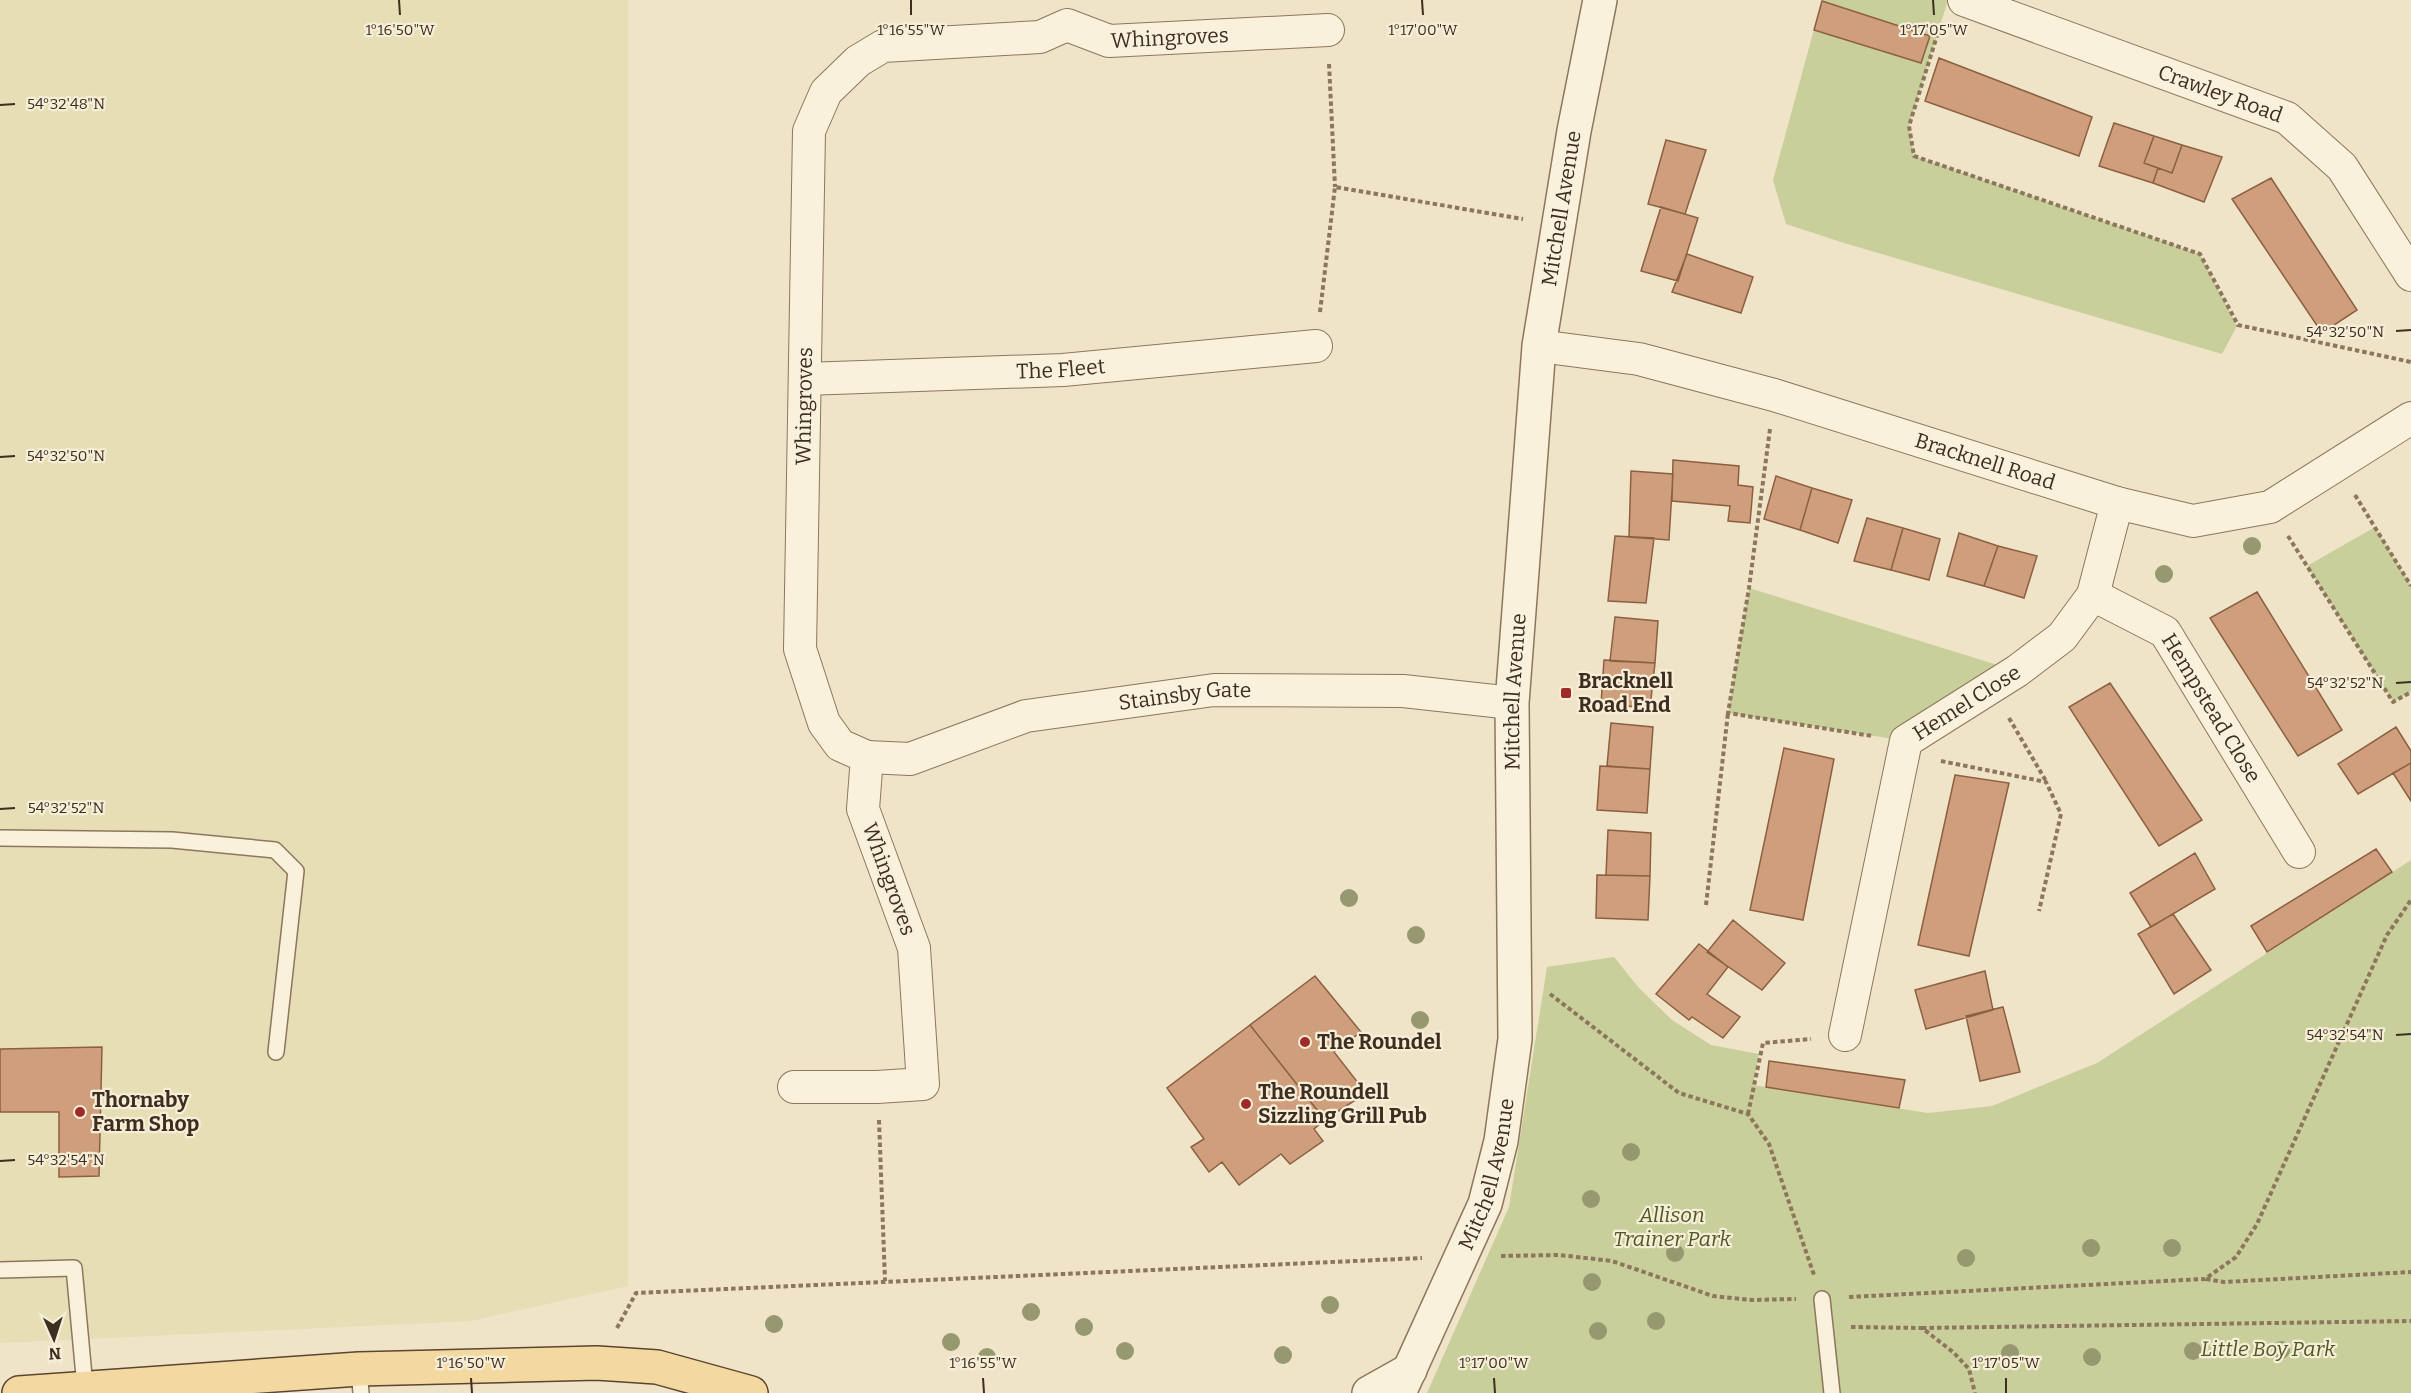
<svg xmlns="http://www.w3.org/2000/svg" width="2411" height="1393" font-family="Bitter,serif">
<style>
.farmland{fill:#e6deb5}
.green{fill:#c9cf9b}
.building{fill:#cf9f7d;stroke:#8d5f41;stroke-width:1.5}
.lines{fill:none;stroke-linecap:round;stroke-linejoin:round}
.service-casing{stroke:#8d765c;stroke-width:18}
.minor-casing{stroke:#8d765c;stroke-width:34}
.tertiary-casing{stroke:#8d765c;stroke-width:36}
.primary-casing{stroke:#5b4430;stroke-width:36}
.path{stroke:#8d765c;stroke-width:4;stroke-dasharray:4.5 3;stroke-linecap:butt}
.service{stroke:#faf1dc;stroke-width:15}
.minor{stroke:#faf1dc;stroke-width:32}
.tertiary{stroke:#faf1dc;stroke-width:33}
.primary{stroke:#f3d9a0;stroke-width:33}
.tree{fill:#96986f}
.ticks{fill:none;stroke:#3d2e20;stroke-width:2}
.poi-dot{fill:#9e2a2b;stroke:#f7eed8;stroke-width:2}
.labels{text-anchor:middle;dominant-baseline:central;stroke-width:4.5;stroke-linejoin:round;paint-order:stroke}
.street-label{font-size:21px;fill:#3d2e20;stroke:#f7eed8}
.poi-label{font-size:21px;font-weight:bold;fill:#3d2e20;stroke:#f7eed8;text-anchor:start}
.park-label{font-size:21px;font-style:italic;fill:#4d5a26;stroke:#f7eed8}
.ticks-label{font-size:15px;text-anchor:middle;fill:#3d2e20;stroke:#f7eed8;stroke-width:4.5;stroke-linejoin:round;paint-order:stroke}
</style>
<rect width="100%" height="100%" fill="#f0e4c8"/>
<!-- farmland -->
<path class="farmland" d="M 0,0 L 628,0 L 628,1286 L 471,1321 L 0,1343 Z"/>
<!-- green -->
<path class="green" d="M 1822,0 L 1948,0 L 1909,126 L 1914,156 L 2200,254 L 2237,326 L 2222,354 L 1844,243 L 1786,224 L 1773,180 Z
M 2375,527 L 2411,586 L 2411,692 L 2393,702 L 2307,566 Z
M 1749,588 L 2017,671 L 1906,741 L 1728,713 Z
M 2411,860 L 2411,1393 L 1427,1393 L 1509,1207 L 1547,967 L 1614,957 L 1639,988 L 1672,1020 L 1711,1045 L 1759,1054 L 1753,1085 L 1928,1113 L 1992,1106 L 2097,1063 Z"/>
<!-- building -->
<path class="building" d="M 1822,1 L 1930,36 L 1921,63 L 1814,30 Z
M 1939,58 L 2092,117 L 2079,156 L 1925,101 Z
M 2114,123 L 2154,136 L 2144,163 L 2158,168 L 2153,183 L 2099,166 Z
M 2154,136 L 2182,145 L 2172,173 L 2144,163 Z
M 1666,140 L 1706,150 L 1685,214 L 1648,204 Z
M 2182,145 L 2222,157 L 2204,202 L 2153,183 L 2158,168 L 2172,173 Z
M 2271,178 L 2357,310 L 2322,333 L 2232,199 Z
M 1661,207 L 1698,218 L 1678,281 L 1641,271 Z
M 1687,254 L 1753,277 L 1741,313 L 1672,292 Z
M 1673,460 L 1739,466 L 1738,485 L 1753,487 L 1750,523 L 1728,521 L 1730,506 L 1672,501 Z
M 1631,471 L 1673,474 L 1669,540 L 1629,537 Z
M 1776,476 L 1812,488 L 1800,530 L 1764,519 Z
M 1812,488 L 1852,500 L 1838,543 L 1800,530 Z
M 1867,518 L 1903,528 L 1891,570 L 1854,561 Z
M 1903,528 L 1940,539 L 1929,580 L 1891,570 Z
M 1959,533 L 1998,546 L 1984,586 L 1947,576 Z
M 1615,536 L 1654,538 L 1646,603 L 1608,601 Z
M 1998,546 L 2037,556 L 2024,598 L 1984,586 Z
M 2257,592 L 2342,730 L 2298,756 L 2210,618 Z
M 1615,617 L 1658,621 L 1655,663 L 1610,661 Z
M 1604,660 L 1655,663 L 1650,708 L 1601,704 Z
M 2110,683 L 2202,820 L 2159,846 L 2069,707 Z
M 1611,723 L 1653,727 L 1650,769 L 1607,766 Z
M 2396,727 L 2411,751 L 2411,763 L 2358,794 L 2338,764 Z
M 1784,748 L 1834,759 L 1803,920 L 1750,910 Z
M 2411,763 L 2411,801 L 2393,773 Z
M 1600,766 L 1650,769 L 1647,813 L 1597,810 Z
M 1955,775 L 2009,783 L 1969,956 L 1918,945 Z
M 1608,830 L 1651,833 L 1650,876 L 1606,875 Z
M 2376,849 L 2392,872 L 2267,952 L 2251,926 Z
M 2195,853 L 2215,889 L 2151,927 L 2130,893 Z
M 1597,875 L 1650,876 L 1648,920 L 1596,918 Z
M 2173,914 L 2211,970 L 2174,994 L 2138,934 Z
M 1733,920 L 1785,963 L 1762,990 L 1707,952 Z
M 1699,944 L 1728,967 L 1707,994 L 1740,1017 L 1723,1038 L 1692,1017 L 1689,1020 L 1656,994 Z
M 1985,971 L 1993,1010 L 1926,1029 L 1915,990 Z
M 1315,976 L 1361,1032 L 1334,1052 L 1366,1093 L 1325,1120 L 1250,1025 Z
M 2003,1007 L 2020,1072 L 1980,1081 L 1966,1016 Z
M 1250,1025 L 1325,1120 L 1314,1129 L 1323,1141 L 1290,1164 L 1281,1154 L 1239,1185 L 1222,1162 L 1209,1172 L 1191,1147 L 1204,1139 L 1167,1088 Z
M 102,1047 L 99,1176 L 59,1177 L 59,1112 L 0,1112 L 0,1049 Z
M 1769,1061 L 1905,1080 L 1899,1108 L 1766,1087 Z"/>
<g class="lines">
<!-- service casing -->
<g class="service-casing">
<path id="service" d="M 0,838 L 172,840 L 275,850 L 296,871 L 276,1052
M 0,1270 L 74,1268 L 85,1387
M 1822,1299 L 1832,1393
M 359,1369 L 361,1393"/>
</g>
<!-- minor casing -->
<g class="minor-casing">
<g id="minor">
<path id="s1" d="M 1964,0 L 2287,118 L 2342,167 L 2411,275"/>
<path id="s2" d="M 1539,346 L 1639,359 L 1774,395 L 2117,503 L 2193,521 L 2270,507 L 2411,418"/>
<path id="s3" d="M 805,379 L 1063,370 L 1316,346"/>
<path id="s4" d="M 2093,595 L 2165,632 L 2299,852"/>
<path id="s5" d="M 867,757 L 910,759 L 1026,716 L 1214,690 L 1403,691 L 1512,703"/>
<path id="s6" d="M 1845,1035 L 1906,741 L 2017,671 L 2062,637 L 2093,595 L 2117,503"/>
<path id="s7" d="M 794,1087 L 877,1087 L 923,1084 L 914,948 L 863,809 L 867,757 L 840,745 L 824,723 L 800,649 L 809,131 L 826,92 L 858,61 L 883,46 L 1040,37 L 1067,25 L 1109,41 L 1328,30"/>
</g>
</g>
<!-- tertiary casing -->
<g class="tertiary-casing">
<g id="tertiary">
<path d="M 1369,1393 L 1410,1370"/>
<path id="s8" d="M 1399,1393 L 1485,1204 L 1501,1141 L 1515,1039 L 1512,703 L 1539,346 L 1574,131 L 1600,0"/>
</g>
</g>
<!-- primary casing -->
<g class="primary-casing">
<path id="primary" d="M 19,1393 L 359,1369 L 597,1363 L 657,1367 L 751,1393"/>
</g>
<!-- path -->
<path class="path" d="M 1940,26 L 1909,126 L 1914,156 L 2200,254 L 2238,325 L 2411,362
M 1329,64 L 1335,187
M 1320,312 L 1335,187 L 1523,219
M 1770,429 L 1749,588 L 1728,713 L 1872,736
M 2355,495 L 2411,586
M 2288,536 L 2393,702 L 2411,692
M 2009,718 L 2046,781
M 1941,761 L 2046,782 L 2061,814 L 2039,911
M 1706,905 L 1728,713
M 1550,994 L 1679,1093 L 1748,1114 L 1769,1144 L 1814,1275
M 1748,1114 L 1763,1043 L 1811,1039
M 879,1120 L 885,1281
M 1501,1256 L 1559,1255 L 1612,1261 L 1713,1296 L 1752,1300 L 1796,1299
M 2206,1279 L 2224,1282 L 2411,1272
M 1849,1297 L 2205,1279 L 2236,1257 L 2257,1224 L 2387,935 L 2411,900
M 1851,1327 L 1922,1328 L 1953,1352 L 1969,1369 L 1975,1393
M 617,1328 L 636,1293 L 1422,1258
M 1922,1328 L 2411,1321"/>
<!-- service -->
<use href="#service" class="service"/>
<!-- minor -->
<use href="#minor" class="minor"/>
<!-- tertiary -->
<use href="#tertiary" class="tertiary"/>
<!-- primary -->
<use href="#primary" class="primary"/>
</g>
<!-- trees -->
<g class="tree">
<circle cx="2252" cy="546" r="9"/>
<circle cx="2164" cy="574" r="9"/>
<circle cx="1349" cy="898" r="9"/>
<circle cx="1416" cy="935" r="9"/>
<circle cx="1420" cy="1020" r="9"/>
<circle cx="1631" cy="1152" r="9"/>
<circle cx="1591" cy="1199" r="9"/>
<circle cx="2091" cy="1248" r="9"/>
<circle cx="2172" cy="1248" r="9"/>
<circle cx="1675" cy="1253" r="9"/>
<circle cx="1966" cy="1258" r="9"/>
<circle cx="1592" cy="1282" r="9"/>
<circle cx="1330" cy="1305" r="9"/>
<circle cx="1031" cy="1312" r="9"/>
<circle cx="1656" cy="1321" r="9"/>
<circle cx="774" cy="1324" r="9"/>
<circle cx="1084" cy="1327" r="9"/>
<circle cx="1598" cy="1331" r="9"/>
<circle cx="951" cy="1342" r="9"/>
<circle cx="2281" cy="1350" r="9"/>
<circle cx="1125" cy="1351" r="9"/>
<circle cx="2193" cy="1351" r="9"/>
<circle cx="2010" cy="1353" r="9"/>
<circle cx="1283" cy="1355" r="9"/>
<circle cx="987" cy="1357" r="9"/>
<circle cx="2092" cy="1357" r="9"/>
</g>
<!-- ticks -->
<path class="ticks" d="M 399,0 L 400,15M 911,0 L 911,15M 1422,0 L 1423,15M 1933,0 L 1934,15M 0,105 L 15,104M 2396,331 L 2411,330M 0,457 L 15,456M 2396,683 L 2411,682M 0,809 L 15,808M 2396,1035 L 2411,1034M 0,1161 L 15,1160M 471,1378 L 472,1393M 983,1378 L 984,1393M 1494,1378 L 1495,1393M 2006,1378 L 2006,1393"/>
<!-- markers -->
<g class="poi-dot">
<rect x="1560" y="687" width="12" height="12" rx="3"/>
<circle cx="1305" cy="1042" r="6"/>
<circle cx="1246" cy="1104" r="6"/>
<circle cx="80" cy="1112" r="6"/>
</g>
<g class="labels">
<!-- street labels -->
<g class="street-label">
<text stroke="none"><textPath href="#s7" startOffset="1527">Whingroves</textPath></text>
<text stroke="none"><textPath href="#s1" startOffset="273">Crawley Road</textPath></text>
<text stroke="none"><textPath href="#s8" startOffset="1209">Mitchell Avenue</textPath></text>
<text stroke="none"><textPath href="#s3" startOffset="256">The Fleet</textPath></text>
<text stroke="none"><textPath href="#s7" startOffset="843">Whingroves</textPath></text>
<text stroke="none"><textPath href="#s2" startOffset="462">Bracknell Road</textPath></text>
<text stroke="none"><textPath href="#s8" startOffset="723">Mitchell Avenue</textPath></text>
<text stroke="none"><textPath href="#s5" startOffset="327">Stainsby Gate</textPath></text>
<text stroke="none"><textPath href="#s6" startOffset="372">Hemel Close</textPath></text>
<text stroke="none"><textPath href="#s4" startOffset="170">Hempstead Close</textPath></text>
<text transform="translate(889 879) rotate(70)">Whingroves</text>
<text stroke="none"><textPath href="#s8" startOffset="237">Mitchell Avenue</textPath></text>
</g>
<!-- poi labels -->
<g class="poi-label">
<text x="1578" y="681">Bracknell<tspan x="1578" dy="24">Road End</tspan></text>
<text x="1317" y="1042">The Roundel</text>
<text x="1258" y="1092">The Roundell<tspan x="1258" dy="24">Sizzling Grill Pub</tspan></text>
<text x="92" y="1100">Thornaby<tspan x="92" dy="24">Farm Shop</tspan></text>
</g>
<!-- park labels -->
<g class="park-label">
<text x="1672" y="1215">Allison<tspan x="1672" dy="24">Trainer Park</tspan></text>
<text x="2268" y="1349">Little Boy Park</text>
</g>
</g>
<g class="ticks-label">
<text x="400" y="35">1°16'50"W</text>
<text x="911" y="35">1°16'55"W</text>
<text x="1423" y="35">1°17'00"W</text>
<text x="1934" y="35">1°17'05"W</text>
<text x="66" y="109">54°32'48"N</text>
<text x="2345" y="337">54°32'50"N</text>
<text x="66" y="461">54°32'50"N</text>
<text x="2345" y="688">54°32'52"N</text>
<text x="66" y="813">54°32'52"N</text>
<text x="2345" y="1040">54°32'54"N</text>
<text x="66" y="1165">54°32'54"N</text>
<text x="471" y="1368">1°16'50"W</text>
<text x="983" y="1368">1°16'55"W</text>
<text x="1494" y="1368">1°17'00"W</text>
<text x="2006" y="1368">1°17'05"W</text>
</g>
<!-- north arrow -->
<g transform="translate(54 1339) rotate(177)" stroke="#f7eed8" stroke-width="4.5" paint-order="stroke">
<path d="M0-4.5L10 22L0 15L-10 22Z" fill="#3d2e20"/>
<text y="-9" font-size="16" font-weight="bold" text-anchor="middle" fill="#3d2e20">N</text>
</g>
</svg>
